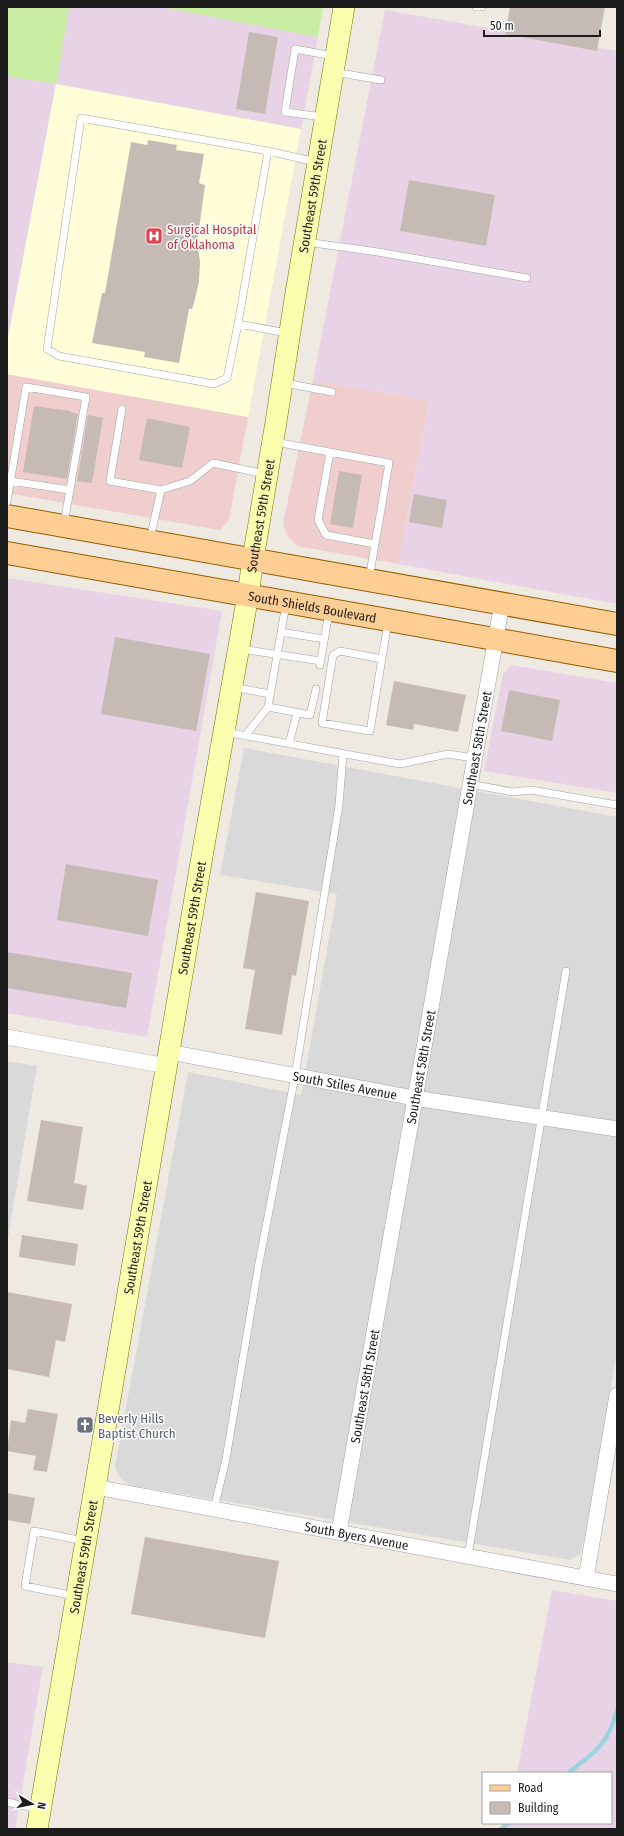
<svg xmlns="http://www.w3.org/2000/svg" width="624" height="1836" font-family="'Fira Sans Condensed',sans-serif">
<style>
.residential{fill:#dad9d9}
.commercial{fill:#f1cece}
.industrial{fill:#e8d2e5}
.education{fill:#fffed9}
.grass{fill:#c9eda2}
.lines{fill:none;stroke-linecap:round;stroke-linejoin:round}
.stream{stroke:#9dd3e0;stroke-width:4.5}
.building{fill:#c6bbb4}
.service-casing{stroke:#a3a3a3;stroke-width:8}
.minor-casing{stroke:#a3a3a3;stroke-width:16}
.secondary-casing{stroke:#6d7600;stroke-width:22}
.primary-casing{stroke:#945e00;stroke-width:24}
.service{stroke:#fff;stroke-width:7}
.minor{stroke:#fff;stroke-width:15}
.secondary{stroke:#fcfeaf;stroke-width:21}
.primary{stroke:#ffce95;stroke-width:22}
.labels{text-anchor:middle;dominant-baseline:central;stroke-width:3;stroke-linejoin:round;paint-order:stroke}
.street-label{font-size:13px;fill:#1c1c1c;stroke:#fff}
.health-label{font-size:13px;fill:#be3a42;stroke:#fff;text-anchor:start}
.worship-label{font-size:13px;fill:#5b616d;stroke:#fff;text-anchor:start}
</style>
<rect width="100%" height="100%" fill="#eee9e1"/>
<!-- residential -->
<path class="residential" d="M 244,748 L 617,817 L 617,1350 L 586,1531 L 580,1554 L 570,1560 L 129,1485 L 119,1477 L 115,1467 L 188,1072 L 301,1095 L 337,894 L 220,875 Z
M 7,1061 L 37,1066 L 7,1244 Z"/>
<!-- commercial -->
<path class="commercial" d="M 7,374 L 248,417 L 229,520 L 220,530 L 7,493 Z
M 313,380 L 429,401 L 398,564 L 297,546 L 288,536 L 283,524 Z"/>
<!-- industrial -->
<path class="industrial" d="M 69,7 L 161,7 L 318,37 L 301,129 L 56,84 L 7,343 L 7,76 L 56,84 Z
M 385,10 L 617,51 L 617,604 L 398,564 L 429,401 L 313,380 Z
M 7,578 L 222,611 L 147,1037 L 7,1013 Z
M 511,665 L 617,683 L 617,793 L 484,771 L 503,674 Z
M 552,1590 L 617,1601 L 617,1829 L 506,1829 L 507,1823 L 611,1823 L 611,1773 L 517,1773 Z
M 7,1662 L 43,1667 L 15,1829 L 7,1829 Z"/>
<!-- education -->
<path class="education" d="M 56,84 L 301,129 L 248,417 L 7,374 L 7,343 Z"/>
<!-- grass -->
<path class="grass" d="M 7,7 L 69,7 L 56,84 L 7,76 Z
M 161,7 L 323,7 L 318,37 Z"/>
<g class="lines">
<!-- stream -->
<path class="stream" d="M 568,1773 C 595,1752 608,1745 617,1710
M 501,1829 L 509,1823"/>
</g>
<!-- building -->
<path class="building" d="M 510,7 L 605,7 L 597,51 L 505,34 Z
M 249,32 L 278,37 L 265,114 L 236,109 Z
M 148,140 L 177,145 L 176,150 L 204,154 L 199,183 L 205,185 L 197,244 L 200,261 L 199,282 L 194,303 L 192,309 L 189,309 L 179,363 L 144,357 L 145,352 L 92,343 L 102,293 L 105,293 L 131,142 L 147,145 Z
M 409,180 L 495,195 L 486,246 L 400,231 Z
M 34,406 L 70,411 L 70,412 L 78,414 L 67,479 L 23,472 Z
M 88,415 L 103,418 L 92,483 L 77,481 Z
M 147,418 L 190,427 L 182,468 L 139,460 Z
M 339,471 L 362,475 L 353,528 L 330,524 Z
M 414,494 L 447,500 L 442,528 L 409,522 Z
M 115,637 L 210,654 L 196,731 L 101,714 Z
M 394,681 L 466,695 L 458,732 L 414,724 L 413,730 L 386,725 Z
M 509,690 L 560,700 L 552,741 L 501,731 Z
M 66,864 L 158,880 L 148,936 L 57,920 Z
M 256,892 L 309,901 L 296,976 L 292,975 L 282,1035 L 245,1029 L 255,970 L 243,968 Z
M 7,952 L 132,973 L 126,1008 L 7,988 Z
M 41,1120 L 83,1127 L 74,1183 L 87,1186 L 83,1210 L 27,1201 Z
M 22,1235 L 78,1244 L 75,1266 L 19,1257 Z
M 7,1292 L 72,1304 L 65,1342 L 56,1340 L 49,1377 L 7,1369 Z
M 28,1409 L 58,1414 L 47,1472 L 33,1470 L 36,1456 L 7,1451 L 11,1420 L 25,1423 Z
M 7,1493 L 35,1498 L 30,1524 L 7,1520 Z
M 145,1537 L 279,1561 L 265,1638 L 131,1614 Z"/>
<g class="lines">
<!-- service casing -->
<g class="service-casing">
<path id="service" d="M 476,7 L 482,7
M 334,72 L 381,80
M 323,117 L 285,112 L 295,49 L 333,56
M 268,151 L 238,324 L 227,378 L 214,384 L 59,356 L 47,349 L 81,118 L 268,151 L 316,162
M 306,242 L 378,252 L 527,278
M 238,324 L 287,333
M 285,383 L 332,392
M 122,409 L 110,481 L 161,490
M 275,442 L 389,463 L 369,579
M 330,452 L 318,520 L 326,535 L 375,544
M 10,481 L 70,490
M 7,502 L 26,387 L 86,397 L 64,524
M 150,539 L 161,490 L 190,481 L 213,463 L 265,474
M 281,632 L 324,639
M 241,649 L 321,661
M 382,659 L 340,651 L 333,655 L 322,723 L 370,731 L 388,622
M 320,665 L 329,612
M 233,687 L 270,694
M 268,707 L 310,715 L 316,689
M 225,732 L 400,764 L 448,754 L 474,758
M 245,736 L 268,707 L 286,604
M 289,744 L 297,713
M 470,784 L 513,792 L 531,790 L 617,805
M 214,1509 L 226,1459 L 259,1263 L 295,1076 L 339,805 L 343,754
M 468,1556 L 566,971
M 75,1596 L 25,1586 L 34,1531 L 84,1541
M 7,1802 L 38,1809"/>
</g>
<!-- minor casing -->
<g class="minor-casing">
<g id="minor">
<path d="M 7,1037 L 167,1066"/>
<path id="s1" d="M 169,1052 L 414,1098 L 617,1129"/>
<path id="s2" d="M 95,1487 L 617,1584"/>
<path id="s3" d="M 339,1532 L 502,603"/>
<path d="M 586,1578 L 617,1395"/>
</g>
</g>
<!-- secondary casing -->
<g class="secondary-casing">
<g id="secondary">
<path id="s4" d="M 37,1829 L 204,845 L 248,595 L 253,559 L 276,422 L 295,299 L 344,7"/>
</g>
</g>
<!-- primary casing -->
<g class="primary-casing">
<g id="primary">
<path d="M 7,516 L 617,624"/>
<path id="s5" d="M 7,553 L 388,620 L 617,661"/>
</g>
</g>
<!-- service -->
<use href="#service" class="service"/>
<!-- minor -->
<use href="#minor" class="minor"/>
<!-- secondary -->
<use href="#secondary" class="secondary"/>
<!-- primary -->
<use href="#primary" class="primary"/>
</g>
<!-- icons -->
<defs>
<g id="hospital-square" transform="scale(0.9)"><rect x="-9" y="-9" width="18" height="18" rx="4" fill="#e0444e" stroke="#fff"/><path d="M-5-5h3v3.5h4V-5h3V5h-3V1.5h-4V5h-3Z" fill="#fff"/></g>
<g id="church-square" transform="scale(0.9)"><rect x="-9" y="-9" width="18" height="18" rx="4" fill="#6b7280" stroke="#fff"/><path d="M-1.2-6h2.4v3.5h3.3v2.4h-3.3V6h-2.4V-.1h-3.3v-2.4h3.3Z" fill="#fff"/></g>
</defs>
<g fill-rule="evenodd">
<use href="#hospital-square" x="154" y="236"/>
<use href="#church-square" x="85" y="1425"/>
</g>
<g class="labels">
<!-- street labels -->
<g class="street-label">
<text stroke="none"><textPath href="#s4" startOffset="1656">Southeast 59th Street</textPath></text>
<text stroke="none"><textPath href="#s4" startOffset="1332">Southeast 59th Street</textPath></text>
<text stroke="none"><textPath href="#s5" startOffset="310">South Shields Boulevard</textPath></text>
<text stroke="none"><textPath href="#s3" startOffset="796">Southeast 58th Street</textPath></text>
<text stroke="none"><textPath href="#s4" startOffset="924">Southeast 59th Street</textPath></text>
<text stroke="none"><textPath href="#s3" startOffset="472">Southeast 58th Street</textPath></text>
<text stroke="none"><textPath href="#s1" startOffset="179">South Stiles Avenue</textPath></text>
<text stroke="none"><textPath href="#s4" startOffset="600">Southeast 59th Street</textPath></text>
<text stroke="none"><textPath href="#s3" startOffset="148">Southeast 58th Street</textPath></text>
<text stroke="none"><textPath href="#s2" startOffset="266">South Byers Avenue</textPath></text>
<text stroke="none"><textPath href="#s4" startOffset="276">Southeast 59th Street</textPath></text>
</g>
<!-- health labels -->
<g class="health-label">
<text x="167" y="229">Surgical Hospital<tspan x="167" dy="15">of Oklahoma</tspan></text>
</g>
<!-- worship labels -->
<g class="worship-label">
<text x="98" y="1418">Beverly Hills<tspan x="98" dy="15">Baptist Church</tspan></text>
</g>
</g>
<!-- border -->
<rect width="624" height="1836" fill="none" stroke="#1c1c1c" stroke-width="16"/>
<!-- legend -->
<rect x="482" y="1772" width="130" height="52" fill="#ffffff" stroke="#a4a4a4"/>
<rect x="490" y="1785" width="20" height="6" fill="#ffce95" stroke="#a4a4a4"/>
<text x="518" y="1792" font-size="12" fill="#1c1c1c">Road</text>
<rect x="490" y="1802" width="20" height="12" fill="#c6bbb4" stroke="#a4a4a4"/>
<text x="518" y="1812" font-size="12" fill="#1c1c1c">Building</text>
<!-- north arrow -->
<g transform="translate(32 1804) rotate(100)" stroke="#ffffff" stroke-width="3" paint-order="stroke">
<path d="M0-3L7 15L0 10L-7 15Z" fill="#1c1c1c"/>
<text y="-6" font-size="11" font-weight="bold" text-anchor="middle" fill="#1c1c1c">N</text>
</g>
<!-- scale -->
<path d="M484 30v6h116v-6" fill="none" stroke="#1c1c1c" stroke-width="2"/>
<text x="490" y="30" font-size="12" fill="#1c1c1c" stroke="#ffffff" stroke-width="3" paint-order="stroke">50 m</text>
</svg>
